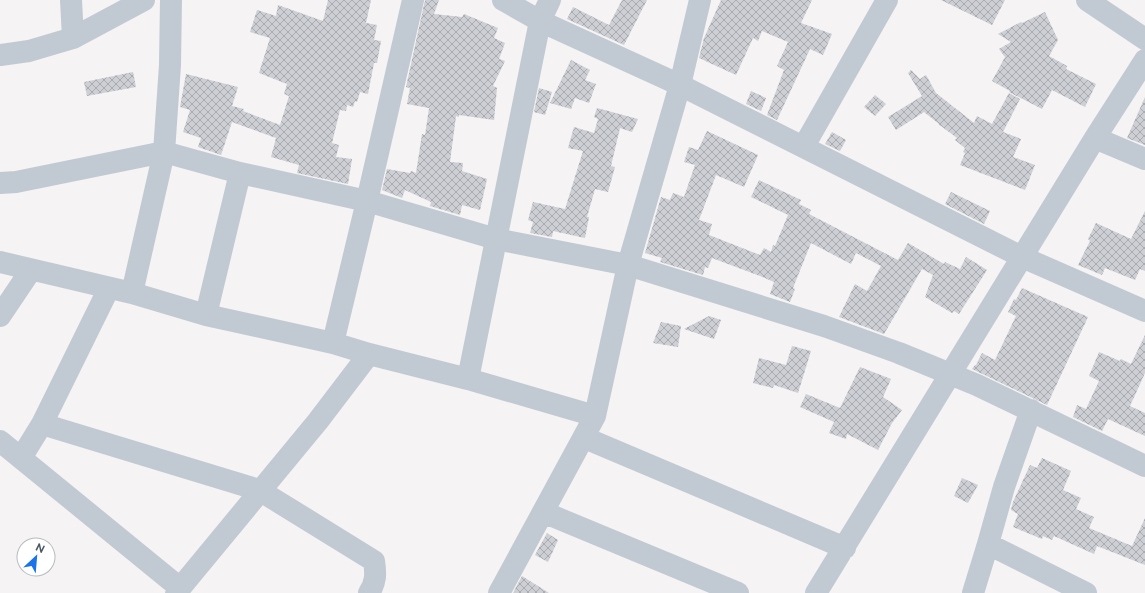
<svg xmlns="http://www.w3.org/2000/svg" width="1145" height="593" font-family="Raleway,sans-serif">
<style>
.building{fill:url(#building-cross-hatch)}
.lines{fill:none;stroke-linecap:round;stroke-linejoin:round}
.minor{stroke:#c1cad2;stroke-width:22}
</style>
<defs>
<pattern id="building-cross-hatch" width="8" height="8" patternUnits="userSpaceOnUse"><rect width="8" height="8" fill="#cdcfd5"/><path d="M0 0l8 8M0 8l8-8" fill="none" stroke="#a8abb0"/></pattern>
</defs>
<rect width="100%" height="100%" fill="#f5f3f3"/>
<!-- building -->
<path class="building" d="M 328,0 L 371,0 L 366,23 L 377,25 L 374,40 L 381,41 L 377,63 L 374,63 L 368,94 L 360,92 L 357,102 L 355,101 L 353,107 L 347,105 L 346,111 L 340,110 L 332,143 L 339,145 L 336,157 L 352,159 L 348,184 L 297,173 L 299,165 L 271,157 L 276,138 L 232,122 L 221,155 L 198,147 L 201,138 L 183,132 L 190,110 L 180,107 L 186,74 L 238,87 L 232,106 L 244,109 L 243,111 L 280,125 L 289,96 L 284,94 L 287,84 L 259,73 L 270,38 L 250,32 L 257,10 L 276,16 L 278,5 L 323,21 Z
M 425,0 L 439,0 L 434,14 L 462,17 L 464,14 L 498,28 L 494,38 L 505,43 L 499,59 L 505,61 L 493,86 L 497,88 L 494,120 L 459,115 L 459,117 L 456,116 L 450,162 L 463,163 L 462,171 L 487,179 L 480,210 L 462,205 L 460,215 L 430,206 L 431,202 L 405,190 L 402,198 L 382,190 L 387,169 L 410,173 L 411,171 L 416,173 L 422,134 L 425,135 L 429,108 L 407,104 L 410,88 L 406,87 Z
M 622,0 L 647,0 L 624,45 L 567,19 L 573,7 L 609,25 Z
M 721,0 L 812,0 L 801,23 L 832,34 L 823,55 L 810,49 L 777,120 L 767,115 L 784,70 L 777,66 L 788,42 L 762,31 L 758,41 L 753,38 L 736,75 L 699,58 L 704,38 Z
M 941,0 L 1005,0 L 992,25 Z
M 1045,12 L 1058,40 L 1049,56 L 1067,66 L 1066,69 L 1096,84 L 1085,107 L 1052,90 L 1042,109 L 1009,92 L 1010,91 L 992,81 L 1005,57 L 999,49 L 1011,42 L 998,34 L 1021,22 L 1022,23 Z
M 571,60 L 590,70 L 585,80 L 596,84 L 589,103 L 575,98 L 571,109 L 550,103 Z
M 911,70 L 920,79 L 926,75 L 936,93 L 974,123 L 977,116 L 992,124 L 1009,93 L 1020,99 L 1003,132 L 1021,139 L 1013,157 L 1035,165 L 1025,190 L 960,165 L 965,153 L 963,152 L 965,148 L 955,140 L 957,138 L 941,126 L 940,126 L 939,124 L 924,112 L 896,130 L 888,117 L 922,96 L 908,73 Z
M 133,72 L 136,87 L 87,96 L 84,82 Z
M 539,88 L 552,92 L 545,115 L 534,112 Z
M 751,91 L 766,98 L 761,111 L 746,104 Z
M 875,95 L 886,104 L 875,116 L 864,107 Z
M 1145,97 L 1145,145 L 1127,138 Z
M 597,108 L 638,119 L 632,132 L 620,128 L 611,166 L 615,167 L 608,192 L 595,189 L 587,217 L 589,217 L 585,238 L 553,231 L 552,237 L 530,233 L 533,222 L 528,220 L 533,202 L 565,209 L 583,151 L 568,148 L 574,127 L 594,133 L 598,119 L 594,117 Z
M 707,131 L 758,155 L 744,187 L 716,175 L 699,220 L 712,224 L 709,235 L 760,255 L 764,248 L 771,252 L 773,245 L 775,246 L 788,215 L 751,197 L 759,180 L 801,200 L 799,204 L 811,210 L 809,214 L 898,260 L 908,243 L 944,264 L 945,262 L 960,269 L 966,257 L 987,270 L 959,314 L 954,311 L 952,313 L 925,297 L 933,275 L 922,269 L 884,334 L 839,317 L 855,284 L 867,291 L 881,266 L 856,253 L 851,264 L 811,243 L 793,288 L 795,289 L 790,302 L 770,294 L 774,282 L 760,276 L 712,258 L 708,268 L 705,267 L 703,275 L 660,262 L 662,258 L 645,253 L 661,197 L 670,200 L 673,193 L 684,197 L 695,165 L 684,162 L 689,147 L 698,150 Z
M 832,132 L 846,140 L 840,151 L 825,144 Z
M 951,192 L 990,211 L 984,224 L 945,204 Z
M 1145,211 L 1145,271 L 1140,269 L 1135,280 L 1105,268 L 1102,275 L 1078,265 L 1090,241 L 1088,239 L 1096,223 L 1131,239 Z
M 1022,288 L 1088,317 L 1047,405 L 972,369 L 975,365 L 976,365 L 982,353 L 995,360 L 1016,316 L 1008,312 L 1014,299 L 1016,300 Z
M 709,316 L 721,320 L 714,339 L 684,329 Z
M 661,322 L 681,326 L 678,347 L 653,343 Z
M 1145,335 L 1145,373 L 1130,406 L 1145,413 L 1145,436 L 1108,419 L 1102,431 L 1073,417 L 1077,405 L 1086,409 L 1099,381 L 1089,376 L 1099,352 L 1120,361 L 1121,359 L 1131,364 Z
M 792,346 L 811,351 L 798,393 L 774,385 L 773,388 L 753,383 L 759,358 L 786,365 Z
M 860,367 L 891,379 L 883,397 L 902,410 L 892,423 L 878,450 L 847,434 L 846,439 L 829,433 L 834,422 L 800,407 L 806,394 L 840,408 Z
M 1042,458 L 1071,471 L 1063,490 L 1081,498 L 1076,509 L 1094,517 L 1089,528 L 1132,546 L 1145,518 L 1145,565 L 1097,546 L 1094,554 L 1054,536 L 1052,540 L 1043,536 L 1042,539 L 1013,527 L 1018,514 L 1011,510 L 1013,502 L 1030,465 L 1037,468 Z
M 962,478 L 978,485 L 968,503 L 954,496 Z
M 547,533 L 558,540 L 548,562 L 535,555 Z
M 522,576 L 549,593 L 513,593 Z"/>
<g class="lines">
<!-- minor -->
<path class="minor" d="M 71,0 L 73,38
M 503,0 L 540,21 L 680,85 L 1022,257 L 1145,311
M 1087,0 L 1145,39
M 0,55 L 29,51 L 73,38 L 144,0
M 1095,138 L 1145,159
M 804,146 L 887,0
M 0,183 L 16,182 L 164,152 L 240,173 L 367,201 L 496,239 L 628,265 L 824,326 L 899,353 L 977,385 L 1145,466
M 0,262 L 132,293 L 206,315 L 333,343 L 369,354 L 468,379 L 595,416
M 132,293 L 164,152 L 170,65 L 171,0
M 206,315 L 240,173
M 0,316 L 31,270
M 333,343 L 367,201 L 413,0
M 468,379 L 540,21 L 550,0
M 42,424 L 259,490 L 374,561 C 376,574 376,582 369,593
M 585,438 L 845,548
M 0,441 L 180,588
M 21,458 L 42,424 L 109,288
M 543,512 L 738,593
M 988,544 L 1086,593
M 176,593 L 318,421 L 369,354
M 499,593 L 595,416 L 628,265 L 680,85 L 700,0
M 816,593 L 1095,138 L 1145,60
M 973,593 L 988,544 L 1004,487 L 1031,410"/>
</g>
<!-- north arrow -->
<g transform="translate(36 557) rotate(26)"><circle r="19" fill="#ffffff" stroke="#b7bbc0"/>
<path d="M0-3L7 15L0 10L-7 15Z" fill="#1a73e8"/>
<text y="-6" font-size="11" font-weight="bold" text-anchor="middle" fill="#4a5661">N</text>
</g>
</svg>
